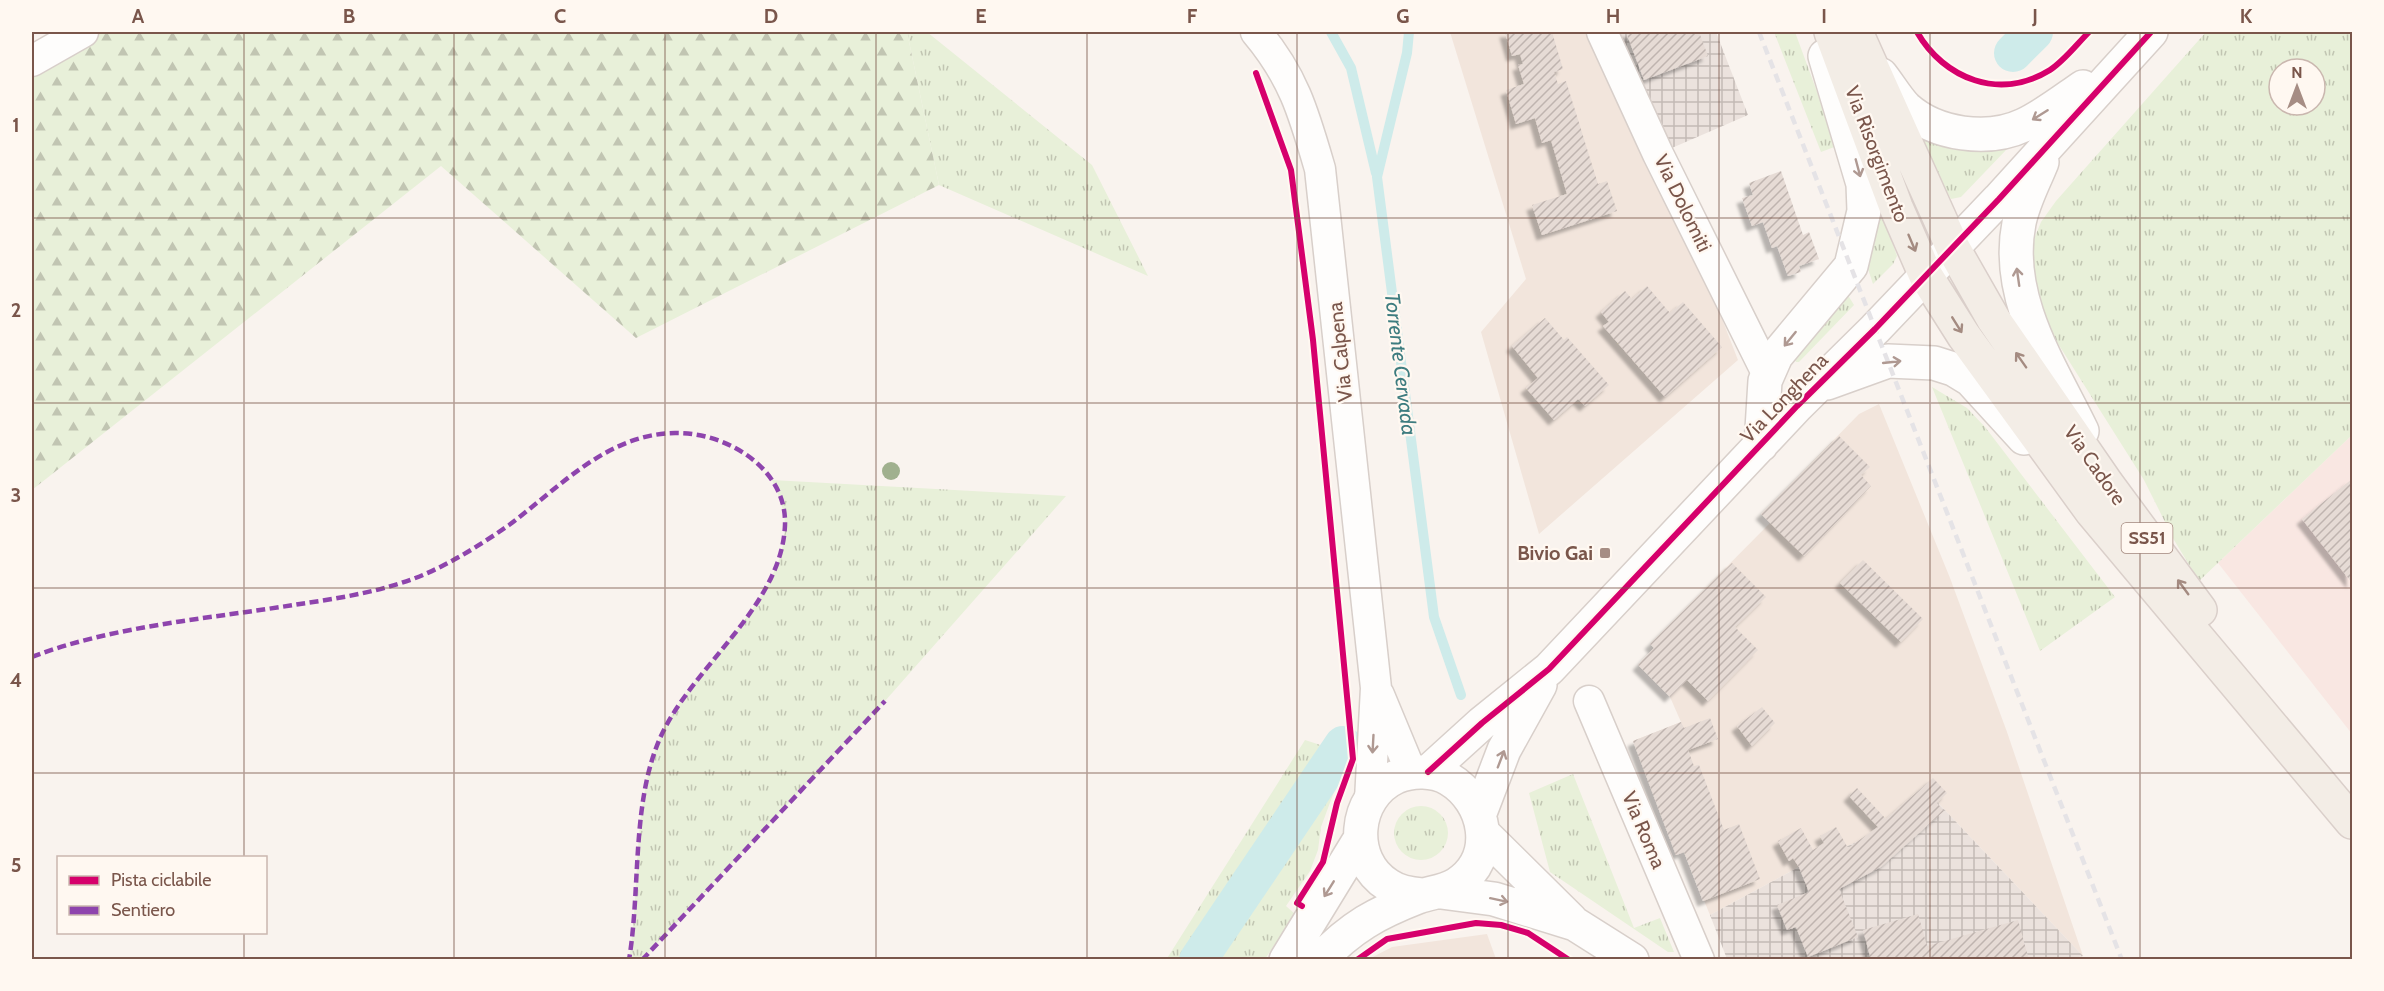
<svg xmlns="http://www.w3.org/2000/svg" width="2384" height="991" font-family="Cabin,sans-serif">
<style>
.residential{fill:#f2e5dc}
.commercial{fill:#f9e7e2}
.industrial{fill:url(#industrial-grid)}
.grass{fill:url(#grass-tufts);fill-rule:evenodd}
.forest{fill:url(#forest-firs)}
.lines{fill:none;stroke-linecap:round;stroke-linejoin:round}
.stream{stroke:#ceebea;stroke-width:10}
.canal{stroke:#ceebea;stroke-width:38}
.building{fill:url(#building-hatch);filter:url(#shadow)}
.minor-casing{stroke:#d8cfca;stroke-width:33}
.tertiary-casing{stroke:#d8cfca;stroke-width:36}
.primary-casing{stroke:#dacfca;stroke-width:36}
.minor{stroke:#fefdfc;stroke-width:30}
.tertiary{stroke:#fefdfc;stroke-width:33}
.primary{stroke:#f3ede6;stroke-width:33}
.rail{stroke:#e5e3e6;stroke-width:4.5;stroke-dasharray:9 6;stroke-linecap:butt}
.quiet{stroke:#8e44ad;stroke-width:4.5;stroke-dasharray:9 4.5;stroke-linecap:butt}
.cycleway-casing{stroke:#fff8f1;stroke-width:10}
.cycleway{stroke:#d6006c;stroke-width:6}
.tree{fill:#a0b08e}
.oneway{stroke:#af9992}
.oneway2{stroke:#a48b81}
.grid{fill:none;stroke:#7a564b;stroke-width:1.5;stroke-opacity:0.55}
.poi-dot{fill:#a68d84;stroke:#fff8f1;stroke-width:2}
.labels{text-anchor:middle;dominant-baseline:central;stroke-width:4.5;stroke-linejoin:round;paint-order:stroke}
.shield{fill:#fff8f1;stroke:#a2877d;stroke-width:1.5}
.shield-label{font-size:18px;font-weight:bold;fill:#7a564b}
.street-label{font-size:20px;fill:#7a564b;stroke:#fff8f1}
.poi-label{font-size:20px;font-weight:bold;fill:#7a564b;stroke:#fff8f1;text-anchor:end}
.water-label{font-size:21px;font-style:italic;fill:#3d7c7f;stroke:#fff8f1}
.neatline{fill:none;stroke:#7a564b;stroke-width:2}
.grid-label{font-size:20px;text-anchor:middle;font-weight:bold;fill:#7a564b}
</style>
<defs>
<pattern id="industrial-grid" width="8" height="8" patternUnits="userSpaceOnUse" patternTransform="scale(1.5)"><rect width="8" height="8" fill="#ebe2dd"/><path d="M0 4h8M4 0v8" fill="none" stroke="#c3bab5"/></pattern>
<pattern id="grass-tufts" width="24" height="20" patternUnits="userSpaceOnUse" patternTransform="scale(1.5)"><rect width="24" height="20" fill="#e8f0d9"/><path d="M3 7l-1-3M5 7V3M7 7l1-3M15 17l-1-3M17 17v-4M19 17l1-3" fill="none" stroke="#c1c5b2"/></pattern>
<pattern id="forest-firs" width="22" height="20" patternUnits="userSpaceOnUse" patternTransform="scale(1.5)"><rect width="22" height="20" fill="#e8f0d9"/><path d="M5 1l3.5 6h-7zM16 11l3.5 6h-7z" fill="#c1c5b2"/></pattern>
<pattern id="building-hatch" width="6" height="6" patternUnits="userSpaceOnUse" patternTransform="scale(1.5)"><rect width="6" height="6" fill="#e6dbd5"/><path d="M-1 1l2-2M0 6l6-6M5 7l2-2" fill="none" stroke="#bfb4af"/></pattern>
<filter id="shadow"><feDropShadow dx="-5.5" dy="5.5" stdDeviation="1.5" flood-color="#0004"/></filter>
</defs>
<rect width="100%" height="100%" fill="#f9f3ee"/>
<!-- residential -->
<path class="residential" d="M 1450,32 L 1602,32 L 1658,154 L 1738,360 L 1539,534 L 1481,332 L 1526,279 Z
M 1879,404 L 1950,578 L 2007,732 L 2083,956 L 1923,787 L 1864,839 L 1799,867 L 1710,915 L 1684,852 L 1676,855 L 1633,741 L 1681,722 L 1670,697 L 1638,665 L 1654,648 L 1650,644 L 1770,523 L 1761,514 L 1859,414 Z
M 1487,934 L 1496,959 L 1369,959 L 1392,947 Z"/>
<!-- commercial -->
<path class="commercial" d="M 2352,435 L 2352,734 L 2218,563 Z"/>
<!-- industrial -->
<path class="industrial" d="M 1602,32 L 1716,32 L 1748,115 L 1658,154 Z
M 1923,787 L 2083,956 L 2079,957 L 2080,960 L 1727,959 L 1710,915 L 1799,867 L 1864,839 Z"/>
<!-- grass -->
<path class="grass" d="M 907,32 L 927,32 L 1092,165 L 1148,276 L 939,185 Z
M 1774,32 L 1795,32 L 1837,146 L 1821,152 Z
M 2206,32 L 2352,32 L 2352,435 L 2199,581 L 2174,540 L 2144,480 L 2045,323 L 2033,289 L 2032,244 L 2041,222 L 2056,201 ZM 2279,69 L 2315,69 L 2315,105 L 2279,105 Z
M 1915,132 L 2007,148 L 2007,149 L 1961,197 L 1951,199 Z
M 1880,207 L 1897,256 L 1893,264 L 1873,284 L 1866,263 Z
M 1846,292 L 1854,305 L 1799,362 L 1796,362 L 1794,358 Z
M 1932,387 L 1967,408 L 1985,427 L 2115,597 L 2040,651 Z
M 772,480 L 1066,496 L 885,701 L 642,959 L 629,959 C 641,887 631,807 660,738 C 688,669 786,602 785,524 C 784,508 778,494 772,480 Z
M 1305,740 L 1348,754 L 1321,827 L 1318,850 L 1310,871 L 1286,906 L 1295,914 L 1265,959 L 1166,960 Z
M 1573,774 L 1634,928 L 1660,918 L 1674,952 L 1668,952 L 1550,872 L 1529,793 Z
M1394 833a27 27 0 1 1 54 0a27 27 0 1 1-54 0Z"/>
<!-- forest -->
<path class="forest" d="M 83,32 L 907,32 L 939,185 L 636,338 L 441,166 L 32,490 L 32,61 Z"/>
<g class="lines">
<!-- stream -->
<path class="stream" d="M 1331,32 L 1351,68 L 1376,173
M 1409,32 L 1407,53 L 1377,177 L 1434,617 L 1461,695"/>
<!-- canal -->
<path class="canal" d="M 2013,53 L 2034,32
M 1198,960 L 1343,745"/>
</g>
<!-- building -->
<path class="building" d="M 1505,32 L 1552,32 L 1563,69 L 1554,72 L 1558,84 L 1566,81 L 1598,184 L 1607,181 L 1617,211 L 1542,235 L 1532,205 L 1567,194 L 1551,140 L 1542,143 L 1535,118 L 1516,124 L 1506,90 L 1524,84 L 1518,65 L 1523,64 L 1520,54 L 1512,56 Z
M 1626,32 L 1699,32 L 1708,56 L 1644,80 Z
M 1781,171 L 1803,235 L 1809,232 L 1819,259 L 1799,266 L 1801,272 L 1788,276 L 1777,246 L 1772,248 L 1763,222 L 1752,226 L 1742,198 L 1753,195 L 1749,183 Z
M 1647,286 L 1670,313 L 1683,302 L 1722,347 L 1665,397 L 1603,326 L 1609,322 L 1601,312 L 1625,291 L 1632,299 Z
M 1545,318 L 1564,340 L 1567,337 L 1609,385 L 1585,406 L 1578,399 L 1554,420 L 1526,388 L 1538,378 L 1512,346 Z
M 1839,436 L 1870,467 L 1861,475 L 1871,486 L 1804,556 L 1761,514 Z
M 2352,479 L 2352,583 L 2302,519 Z
M 1863,560 L 1923,619 L 1901,642 L 1840,583 Z
M 1732,563 L 1766,597 L 1735,627 L 1758,650 L 1708,701 L 1687,680 L 1670,697 L 1638,665 L 1654,648 L 1650,644 Z
M 1762,707 L 1775,723 L 1752,746 L 1737,726 Z
M 1710,718 L 1718,739 L 1688,750 L 1694,766 L 1699,765 L 1724,830 L 1739,824 L 1760,879 L 1703,901 L 1684,852 L 1676,855 L 1633,741 L 1681,722 L 1684,728 Z
M 1933,778 L 1947,793 L 1937,803 L 1944,811 L 1881,867 L 1839,889 L 1858,937 L 1808,957 L 1796,927 L 1787,930 L 1777,905 L 1809,892 L 1799,867 L 1793,858 L 1789,861 L 1778,841 L 1801,828 L 1813,850 L 1824,843 L 1820,836 L 1836,827 L 1848,848 L 1878,827 L 1849,796 L 1857,788 L 1886,819 Z
M 1918,914 L 1927,946 L 2018,920 L 2029,960 L 1871,960 L 1863,930 Z"/>
<g class="lines">
<!-- minor casing -->
<g class="minor-casing">
<path id="minor" d="M 1256,32 C 1294,77 1304,114 1320,169 L 1376,688 L 1370,800
M 1602,32 L 1658,154 L 1767,373
M 32,61 L 83,32
M 1379,695 L 1411,772
M 1589,701 L 1699,960"/>
</g>
<!-- tertiary casing -->
<g class="tertiary-casing">
<path id="tertiary" d="M 1881,75 C 1889,85 1897,99 1906,108 C 1936,135 1988,142 2024,125 C 2045,115 2064,100 2083,87
M 2042,162 C 2034,182 2023,202 2019,223 C 2004,298 2051,367 2082,431
M 1827,383 L 1888,361 L 1934,363 L 1953,369 L 1971,380 L 2024,438
M 1761,445 L 1765,381 L 1776,356 L 1851,266 L 1864,211 L 1863,184 L 1825,56
M 1428,772 L 1482,723 L 1549,669 L 1797,406 L 1875,329 L 1999,199 L 2151,32
M 1480,813 L 1504,750 L 1540,685
M 1483,833 L 1571,920
M 1441,892 L 1494,899 L 1575,924 L 1632,960
M 1286,960 L 1360,839
M 1320,960 C 1351,927 1377,913 1418,897 C 1432,892 1444,892 1457,884 C 1498,857 1486,801 1449,779 C 1434,770 1412,770 1396,777 C 1353,797 1348,860 1388,885 C 1398,892 1410,894 1422,895"/>
</g>
<!-- primary casing -->
<g class="primary-casing">
<path id="primary" d="M 1831,32 L 1896,207 L 1926,276 L 1964,336 L 2092,512 L 2352,822
M 1856,32 L 1953,248 L 1994,320 L 2107,484 L 2200,610"/>
</g>
<!-- minor -->
<use href="#minor" class="minor"/>
<!-- tertiary -->
<use href="#tertiary" class="tertiary"/>
<!-- primary -->
<use href="#primary" class="primary"/>
<!-- rail -->
<path class="rail" d="M 1759,32 L 2122,960"/>
<!-- quiet -->
<path class="quiet" d="M 32,657 C 111,626 214,618 300,604 C 341,598 384,591 423,575 C 453,562 482,544 509,525 C 560,487 607,434 675,433 C 726,432 787,468 785,525 C 782,606 693,666 661,736 C 631,802 641,888 629,960
M 642,960 L 885,701"/>
<!-- cycleway casing -->
<g class="cycleway-casing">
<path id="cycleway" d="M 1917,32 C 1944,79 2000,101 2050,70 C 2064,61 2077,44 2089,32
M 1256,73 L 1291,170 L 1313,340 L 1353,759 L 1337,803 L 1323,862 L 1297,903 L 1302,906
M 1428,772 L 1482,723 L 1549,669 L 1797,406 L 1875,329 L 1999,199 L 2151,32
M 1357,960 L 1387,939 L 1476,923 L 1501,925 L 1528,933 L 1569,960"/>
</g>
<!-- cycleway -->
<use href="#cycleway" class="cycleway"/>
</g>
<!-- trees -->
<circle class="tree" cx="891" cy="471" r="9"/>
<!-- one-way arrows -->
<defs><path id="oneway-shaft" d="M-6 0H5M1.5-3L5.5 0L1.5 3" fill="none" stroke-width="1.6" stroke-linecap="round" stroke-linejoin="round" transform="scale(1.5)"/></defs>
<g class="oneway">
<use href="#oneway-shaft" transform="translate(2040 115) rotate(148)"/>
<use href="#oneway-shaft" transform="translate(1858 168) rotate(75)"/>
<use href="#oneway-shaft" transform="translate(2018 277) rotate(-98)"/>
<use href="#oneway-shaft" transform="translate(1790 339) rotate(129)"/>
<use href="#oneway-shaft" transform="translate(1892 362) rotate(-6)"/>
<use href="#oneway-shaft" transform="translate(1373 744) rotate(93)"/>
<use href="#oneway-shaft" transform="translate(1501 759) rotate(-69)"/>
<use href="#oneway-shaft" transform="translate(1329 889) rotate(122)"/>
<use href="#oneway-shaft" transform="translate(1499 900) rotate(12)"/>
</g>
<g class="oneway2">
<use href="#oneway-shaft" transform="translate(1912 243) rotate(67)"/>
<use href="#oneway-shaft" transform="translate(1957 325) rotate(58)"/>
<use href="#oneway-shaft" transform="translate(2021 360) rotate(-125)"/>
<use href="#oneway-shaft" transform="translate(2183 587) rotate(-126)"/>
</g>
<!-- grid -->
<path class="grid" d="M 244,32 L 244,858M 454,32 L 454,960M 665,32 L 665,960M 876,32 L 876,960M 1087,32 L 1087,960M 1297,32 L 1297,960M 1508,32 L 1508,960M 1719,32 L 1719,960M 1930,32 L 1930,960M 2140,32 L 2140,960M 32,218 L 2352,218M 32,403 L 2352,403M 32,588 L 2352,588M 32,773 L 2352,773M 244,932 L 244,960"/>
<!-- markers -->
<rect class="poi-dot" x="1599" y="547" width="12" height="12" rx="3"/>
<g class="labels">
<!-- shield labels -->
<rect class="shield" x="2121.5" y="523" width="51" height="30" rx="4.5"/>
<g class="shield-label">
<text x="2147" y="538">SS51</text>
</g>
<!-- street labels -->
<g class="street-label">
<text transform="translate(1877 154) rotate(69)">Via Risorgimento</text>
<text transform="translate(1683 203) rotate(64)">Via Dolomiti</text>
<text transform="translate(1340 352) rotate(-96)">Via Calpena</text>
<text transform="translate(1784 398) rotate(-46)">Via Longhena</text>
<text transform="translate(2095 465) rotate(55)">Via Cadore</text>
<text transform="translate(1644 830) rotate(67)">Via Roma</text>
</g>
<!-- poi labels -->
<g class="poi-label">
<text x="1593" y="553">Bivio Gai</text>
</g>
<!-- water labels -->
<g class="water-label">
<text transform="translate(1401 364) rotate(83)">Torrente Cervada</text>
</g>
</g>
<!-- border -->
<rect width="2384" height="991" fill="none" stroke="#fff8f1" stroke-width="66"/>
<!-- legend -->
<rect x="57" y="856" width="210" height="78" fill="#fff8f1" stroke="#cab7af" stroke-width="1.5"/>
<rect x="69" y="876" width="30" height="9" fill="#d6006c" stroke="#cab7af" stroke-width="1.5"/>
<text x="111" y="886" font-size="18" fill="#7a564b">Pista ciclabile</text>
<rect x="69" y="906" width="30" height="9" fill="#8e44ad" stroke="#cab7af" stroke-width="1.5"/>
<text x="111" y="916" font-size="18" fill="#7a564b">Sentiero</text>
<!-- north arrow -->
<g transform="translate(2297 87)"><circle r="28" fill="#fff8f1" stroke="#cab7af" stroke-width="1.5"/>
<path d="M0-4.5L10 22L0 15L-10 22Z" fill="#a68d84"/>
<text y="-9" font-size="16" font-weight="bold" text-anchor="middle" fill="#7a564b">N</text>
</g>
<rect x="33" y="33" width="2318" height="925" class="neatline"/>
<g class="grid-label">
<text x="138" y="23">A</text>
<text x="349" y="23">B</text>
<text x="560" y="23">C</text>
<text x="771" y="23">D</text>
<text x="981" y="23">E</text>
<text x="1192" y="23">F</text>
<text x="1403" y="23">G</text>
<text x="1613" y="23">H</text>
<text x="1824" y="23">I</text>
<text x="2035" y="23">J</text>
<text x="2246" y="23">K</text>
<text x="16" y="132">1</text>
<text x="16" y="317">2</text>
<text x="16" y="502">3</text>
<text x="16" y="687">4</text>
<text x="16" y="872">5</text>
</g>
</svg>
